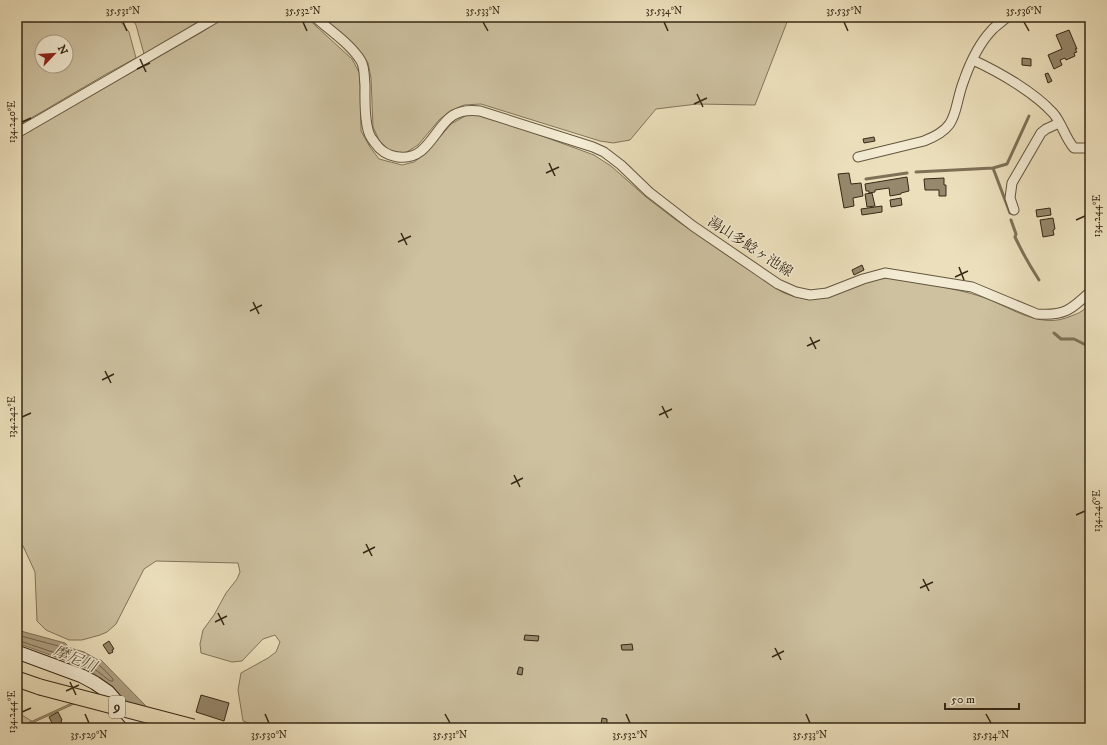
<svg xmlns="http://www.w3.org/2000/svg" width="1107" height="745" font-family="'IM FELL DW Pica','Noto Serif JP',serif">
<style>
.green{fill:#cdc1a0;stroke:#82745a;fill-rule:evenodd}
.water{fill:#aea183;stroke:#7e7157}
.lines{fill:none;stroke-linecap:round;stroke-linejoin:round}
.shore{stroke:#72644c;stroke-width:1}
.stream{stroke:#7e7157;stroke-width:3}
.building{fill:#95886c;stroke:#362815}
.minor-casing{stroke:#64563f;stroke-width:11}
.secondary-casing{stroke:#362815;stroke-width:15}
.trunk-casing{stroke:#362815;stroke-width:17}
.minor{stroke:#f3ebd3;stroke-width:9}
.secondary{stroke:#f3ebd3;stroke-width:13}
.trunk{stroke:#ece0bc;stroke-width:15}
.trunk-bridge-casing{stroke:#362815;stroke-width:17;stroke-linecap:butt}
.trunk-bridge{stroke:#ece0bc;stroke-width:15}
.ticks{fill:none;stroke:#362815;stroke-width:1.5}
.labels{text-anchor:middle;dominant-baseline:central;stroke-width:3;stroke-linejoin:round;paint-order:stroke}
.shield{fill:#f3ebd3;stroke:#6f624e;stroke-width:1}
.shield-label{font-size:13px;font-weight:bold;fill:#362815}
.street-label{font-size:14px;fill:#362815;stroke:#f3ebd3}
.water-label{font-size:15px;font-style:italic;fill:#5a4c36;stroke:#f3ebd3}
.neatline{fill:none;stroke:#362815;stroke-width:1.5}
.ticks-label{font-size:10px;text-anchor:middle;fill:#362815}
</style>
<rect width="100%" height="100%" fill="#ece0bc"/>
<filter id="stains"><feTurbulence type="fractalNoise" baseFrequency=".005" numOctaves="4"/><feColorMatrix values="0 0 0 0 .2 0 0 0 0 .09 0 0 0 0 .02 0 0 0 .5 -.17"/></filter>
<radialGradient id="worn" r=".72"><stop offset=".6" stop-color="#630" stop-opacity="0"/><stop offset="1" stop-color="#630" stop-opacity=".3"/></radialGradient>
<!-- green -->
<path class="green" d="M 20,17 L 117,17 L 129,32 L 136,58 C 95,79 57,104 17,126 L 17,20 ZM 42,42 L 66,42 L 66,66 L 42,66 Z
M 130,17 L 206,17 L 144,54 L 136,25 Z
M 225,17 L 306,17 L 352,59 L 360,74 L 361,131 L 370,147 L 379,159 L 402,165 L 414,162 L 426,153 L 451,124 L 467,115 L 479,115 L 534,133 L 594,155 L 611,166 L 646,197 L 676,220 L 782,292 C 811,305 829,296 857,286 C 863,284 869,281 874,280 C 891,276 909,280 926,283 C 945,288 966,291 985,298 C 1012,308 1041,330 1071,316 C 1074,315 1079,313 1082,311 C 1085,309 1087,305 1090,302 L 1090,728 L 264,728 L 243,721 L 238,690 L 241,673 L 268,658 L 276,652 L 280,642 L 275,635 L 263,639 L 242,661 L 232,662 L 201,653 L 200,644 L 203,630 L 214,615 L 226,593 L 237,579 L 240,572 L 238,563 L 156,561 L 144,569 L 116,624 L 107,632 L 100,635 L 82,640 L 69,640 L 46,630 L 37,621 L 35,572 L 23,546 L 17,538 L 17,138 L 202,32 Z
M 322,17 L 789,17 L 755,105 L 697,104 L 656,109 L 630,140 L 613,143 L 600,141 L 481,104 L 464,105 L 450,111 L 439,120 L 418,145 L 405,153 L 390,152 L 379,140 L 373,127 L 371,78 L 368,63 L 357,48 Z
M 17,712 L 41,727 L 59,728 L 17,728 Z"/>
<!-- water -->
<path class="water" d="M 17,630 L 65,643 L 70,648 L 84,652 L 98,660 L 101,660 L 144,704 L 165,728 L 147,728 C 129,705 110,684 86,668 L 17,643 Z
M 72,703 L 74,704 L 21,728 L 17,728 Z"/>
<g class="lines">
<!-- shore -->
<path class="shore" d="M 17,635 L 62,647 C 68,652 75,653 83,656 C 96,661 103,668 113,679 L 113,681 L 110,681 L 88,664 L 17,640"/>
<!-- stream -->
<path class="stream" d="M 993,168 L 1010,213
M 916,172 L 993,168 L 1007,164 L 1029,116
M 866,179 L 907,173
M 1011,220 L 1016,234 L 1015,237 C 1022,252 1030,266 1039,280
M 1054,333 L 1061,339 L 1074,339 L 1090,347"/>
</g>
<!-- building -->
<path class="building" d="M 1069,30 L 1077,49 L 1075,49 L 1077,52 L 1074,53 L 1075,56 L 1066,60 L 1065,58 L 1060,60 L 1062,65 L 1054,69 L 1048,55 L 1062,49 L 1056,35 Z
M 1022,58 L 1031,59 L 1031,66 L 1022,65 Z
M 1048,73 L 1052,81 L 1048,83 L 1045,74 Z
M 874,137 L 875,141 L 864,143 L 863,139 Z
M 849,173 L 851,184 L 861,183 L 863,196 L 853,198 L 854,206 L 844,208 L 838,174 Z
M 907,177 L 909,191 L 901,193 L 901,194 L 890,196 L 889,188 L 875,190 L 875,192 L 869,193 L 869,191 L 866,191 L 865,184 Z
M 944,178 L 944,185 L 946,185 L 946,196 L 939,196 L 939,190 L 925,190 L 924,179 Z
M 872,193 L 875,206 L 867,207 L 865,194 Z
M 901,198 L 902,205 L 891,207 L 890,200 Z
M 882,206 L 882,212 L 862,215 L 861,209 Z
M 1050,208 L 1051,215 L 1037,217 L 1036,210 Z
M 1053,218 L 1055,229 L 1053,230 L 1054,235 L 1043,237 L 1040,220 Z
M 862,265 L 864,270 L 854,275 L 852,270 Z
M 525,635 L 539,636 L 538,641 L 524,640 Z
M 109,641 L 114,649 L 112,650 L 113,652 L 109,654 L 103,645 Z
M 632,644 L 633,650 L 622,650 L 621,645 Z
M 519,667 L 523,668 L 522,675 L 517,674 Z
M 201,695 L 229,703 L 224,721 L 196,712 Z
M 58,712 L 62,720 L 61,721 L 62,723 L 55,726 L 54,725 L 53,725 L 49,717 Z
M 602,718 L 607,719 L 607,725 L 601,724 Z"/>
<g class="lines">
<!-- minor casing -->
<g class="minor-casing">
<path id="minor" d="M 315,17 C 329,30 351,44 361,61 C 365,68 364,77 365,85 C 365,99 364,120 369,133 C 370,137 373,140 375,143 C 385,158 407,162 421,151 C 442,133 444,106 480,111 L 593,147 L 604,152 L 621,165 L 649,192 L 693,226 L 778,284 L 796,292 L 810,295 L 827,293 L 863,279 L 885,273 L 972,287 L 1037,314 C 1064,316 1071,310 1090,292
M 973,60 C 999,72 1034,92 1053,113 C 1062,123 1065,138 1074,148 L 1090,148
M 17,133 L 217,17
M 858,157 L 924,141 C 961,127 952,111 964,80 C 970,63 979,44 991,31 C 995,26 1002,22 1007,17
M 1014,210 L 1010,198 L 1012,183 L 1041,133 L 1046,129 L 1059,123"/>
</g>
<!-- secondary casing -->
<g class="secondary-casing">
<path id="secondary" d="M 17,652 L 82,676 L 95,683 L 108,692 L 139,728"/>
</g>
<!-- trunk casing -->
<g class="trunk-casing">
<path id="trunk" d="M 17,679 L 40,687"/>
</g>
<!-- minor -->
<use href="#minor" class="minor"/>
<!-- secondary -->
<use href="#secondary" class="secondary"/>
<!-- trunk -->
<use href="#trunk" class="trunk"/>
<!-- trunk-bridge casing -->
<g class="trunk-bridge-casing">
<path id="trunk-bridge" d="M 40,687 L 193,727"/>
</g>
<!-- trunk-bridge -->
<use href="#trunk-bridge" class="trunk-bridge"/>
</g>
<!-- ticks -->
<path class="ticks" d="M 123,22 L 127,31M 303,22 L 307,31M 483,22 L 488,31M 664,22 L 668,31M 844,22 L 848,31M 1024,22 L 1029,31M 140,59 L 146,72M 137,69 L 150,63M 697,94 L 703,107M 694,104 L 707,98M 22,122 L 31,118M 549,163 L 555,176M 546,173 L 559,167M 1076,220 L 1085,216M 401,233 L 407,245M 398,242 L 411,236M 959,267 L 964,280M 955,277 L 968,271M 253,302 L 259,314M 250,311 L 262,305M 810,337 L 816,349M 807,346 L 820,340M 105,371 L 111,383M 102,380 L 114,374M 662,406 L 668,418M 659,415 L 672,409M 22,417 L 31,413M 514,475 L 520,487M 511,484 L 523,478M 1076,515 L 1085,511M 366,544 L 372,556M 363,553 L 375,547M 923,579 L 929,591M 920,588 L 933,582M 218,613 L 224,625M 215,622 L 227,616M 775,648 L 781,660M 772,657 L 784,651M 70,682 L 76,695M 66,691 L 79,685M 22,712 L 31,708M 85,714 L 89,723M 265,714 L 269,723M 445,714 L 450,723M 626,714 L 630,723M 806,714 L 810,723M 986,714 L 991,723"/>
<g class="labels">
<!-- shield labels -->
<rect class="shield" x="109" y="696" width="16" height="22" rx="3"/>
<g class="shield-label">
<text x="117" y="707">9</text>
</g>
<!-- street labels -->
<g class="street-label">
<text transform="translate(750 247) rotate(33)">湯山多鯰ヶ池線</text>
</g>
<!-- water labels -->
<g class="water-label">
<text transform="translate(75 659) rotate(23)">摩尼川</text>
</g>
</g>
<!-- margin -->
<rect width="1107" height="745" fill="none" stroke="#ece0bc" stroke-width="44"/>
<!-- north arrow -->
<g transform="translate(54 54) rotate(65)"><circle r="19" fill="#f3ebd3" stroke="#a79d87"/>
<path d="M0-3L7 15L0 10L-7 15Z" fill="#8f2418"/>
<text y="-6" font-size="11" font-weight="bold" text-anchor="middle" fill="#362815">N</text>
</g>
<!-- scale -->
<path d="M945 703v6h74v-6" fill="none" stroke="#362815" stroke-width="2"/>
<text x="951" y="703" font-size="12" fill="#362815" stroke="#f3ebd3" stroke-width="3" paint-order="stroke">50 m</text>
<rect x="22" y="22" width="1063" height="701" class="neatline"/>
<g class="ticks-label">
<text x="123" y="14">35.531°N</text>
<text x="303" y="14">35.532°N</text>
<text x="483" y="14">35.533°N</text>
<text x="664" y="14">35.534°N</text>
<text x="844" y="14">35.535°N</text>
<text x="1024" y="14">35.536°N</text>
<text transform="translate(11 122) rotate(-90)" y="4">134.240°E</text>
<text transform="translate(1096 216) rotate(-90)" y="4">134.244°E</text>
<text transform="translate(11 417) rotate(-90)" y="4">134.242°E</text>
<text transform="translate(1096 511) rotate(-90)" y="4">134.246°E</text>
<text transform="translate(11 712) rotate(-90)" y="4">134.244°E</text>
<text x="89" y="738">35.529°N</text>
<text x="269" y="738">35.530°N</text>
<text x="450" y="738">35.531°N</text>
<text x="630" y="738">35.532°N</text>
<text x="810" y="738">35.533°N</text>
<text x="991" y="738">35.534°N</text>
</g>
<rect width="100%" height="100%" filter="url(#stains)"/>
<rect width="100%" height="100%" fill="url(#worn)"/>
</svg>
